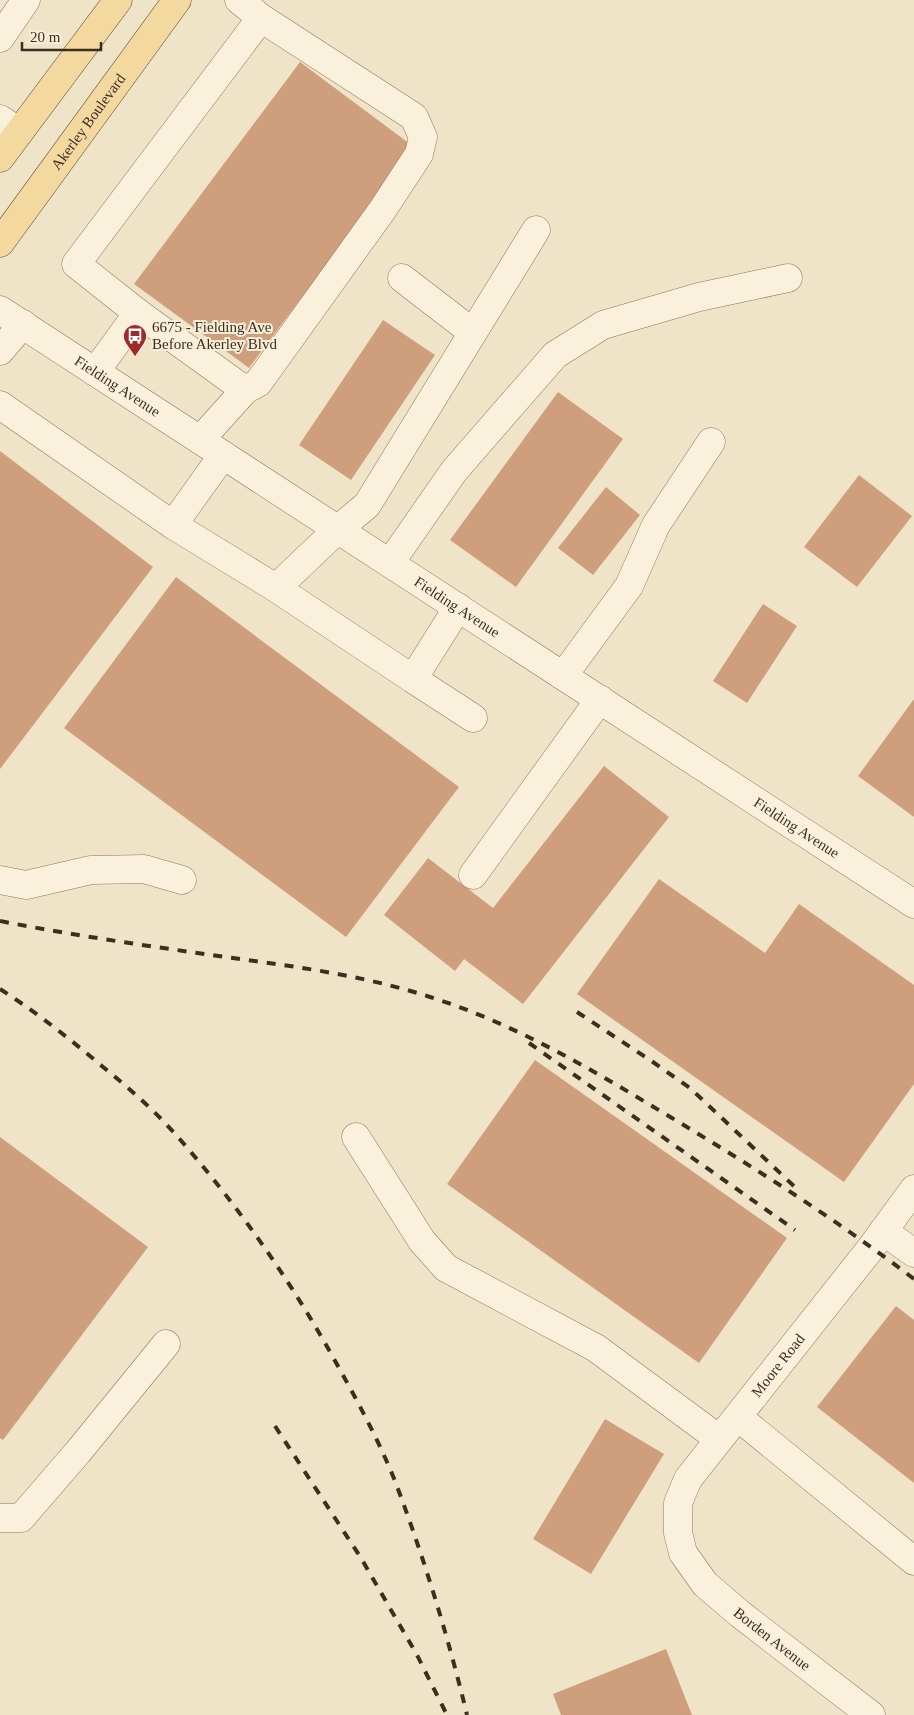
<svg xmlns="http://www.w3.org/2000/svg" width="914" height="1715" font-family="'Times New Roman',serif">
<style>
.building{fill:#cf9f7d}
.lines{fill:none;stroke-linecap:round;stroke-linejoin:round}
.minor-casing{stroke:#8d765c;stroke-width:29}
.major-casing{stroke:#5b4430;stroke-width:29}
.minor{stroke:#faf1dc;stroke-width:28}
.major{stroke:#f3d9a0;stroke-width:28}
.rail{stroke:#3d2e20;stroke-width:4;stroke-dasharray:9 9;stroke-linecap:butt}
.labels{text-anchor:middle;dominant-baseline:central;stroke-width:4;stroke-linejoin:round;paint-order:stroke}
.street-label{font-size:15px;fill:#3d2e20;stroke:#f7eed8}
.poi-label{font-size:15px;fill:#3d2e20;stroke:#f7eed8;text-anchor:start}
</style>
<rect width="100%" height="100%" fill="#f0e4c8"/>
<!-- building -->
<path class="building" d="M 300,62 L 414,147 L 249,368 L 134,284 Z
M 383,320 L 435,355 L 351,480 L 299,445 Z
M 558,392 L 623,439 L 516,587 L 450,540 Z
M 0,451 L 153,567 L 0,769 Z
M 859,475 L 912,516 L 857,587 L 804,547 Z
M 606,487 L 640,515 L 593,575 L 558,548 Z
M 176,577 L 459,787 L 346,937 L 64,728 Z
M 763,604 L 797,626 L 747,703 L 713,681 Z
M 914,699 L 914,817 L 858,776 Z
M 604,766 L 669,817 L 523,1004 L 464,959 L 455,971 L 384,915 L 428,858 L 493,908 Z
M 659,879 L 765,953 L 799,904 L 914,985 L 914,1084 L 844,1182 L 577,994 Z
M 535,1060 L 787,1238 L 699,1363 L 447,1184 Z
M 0,1137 L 148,1247 L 3,1440 L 0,1438 Z
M 896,1306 L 914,1320 L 914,1483 L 817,1407 Z
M 605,1419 L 664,1454 L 591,1574 L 533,1539 Z
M 666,1649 L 692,1715 L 561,1715 L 553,1694 Z"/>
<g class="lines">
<!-- minor casing -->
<g class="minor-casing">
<g id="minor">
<path d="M 0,38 L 26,0"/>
<path d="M 0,119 L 19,132"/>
<path d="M 402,278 L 472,332"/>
<path id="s1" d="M 0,310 L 914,904"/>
<path d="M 0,351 L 23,324"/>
<path d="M 95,372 L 138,313"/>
<path d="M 245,390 L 138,313 L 76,264 L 261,18"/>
<path d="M 0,405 L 173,525 L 223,455"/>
<path d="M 200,440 L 245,390 L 258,383 L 383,209 L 419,154 L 423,137 L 414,117 L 261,18 L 239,0"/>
<path d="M 173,525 L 276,588"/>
<path d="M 390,563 L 454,471 L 555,355 L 603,325 L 699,297 L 788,278"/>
<path d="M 458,607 L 413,679 L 276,588 L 337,530 L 367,505 L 536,230"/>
<path d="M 563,676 L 629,586 L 656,525 L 711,442"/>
<path d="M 413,679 L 473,718"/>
<path d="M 473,875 L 600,699"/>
<path d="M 0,880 L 26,885 L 91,870 L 144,869 L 182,880"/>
<path d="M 356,1137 L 422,1241 L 446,1268 L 596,1348 L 719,1439"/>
<path d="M 883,1231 L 914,1253"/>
<path d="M 738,1417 L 914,1561"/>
<path d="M 0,1518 L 21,1518 L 78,1452 L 166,1344"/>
<path id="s2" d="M 871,1715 L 740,1614 L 705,1584 L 683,1553 L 678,1533 L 678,1503 L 688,1479 L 871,1248 L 914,1189"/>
</g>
</g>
<!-- major casing -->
<g class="major-casing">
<g id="major">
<path d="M 0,158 L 118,0"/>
<path id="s3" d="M 0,243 L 177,0"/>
</g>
</g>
<!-- minor -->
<use href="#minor" class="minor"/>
<!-- major -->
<use href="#major" class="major"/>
<!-- rail -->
<path class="rail" d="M 0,921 C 77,936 155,947 233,958 C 299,967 366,976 430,997 C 516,1024 594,1071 672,1118 C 755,1168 837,1220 914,1279
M 0,989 C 36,1012 70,1039 103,1067 C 129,1088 155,1111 177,1136 C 235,1202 286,1274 329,1350 C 353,1393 377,1436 395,1481 C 424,1558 448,1636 467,1715
M 577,1012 L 650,1060 L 690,1088 L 797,1189
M 529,1043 L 795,1230
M 275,1426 L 361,1558 L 417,1655 L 447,1715"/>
</g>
<!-- icons -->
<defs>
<g id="bus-pin" transform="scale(1.25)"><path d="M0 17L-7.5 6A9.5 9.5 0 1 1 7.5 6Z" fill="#9e2a2b" stroke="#f7eed8"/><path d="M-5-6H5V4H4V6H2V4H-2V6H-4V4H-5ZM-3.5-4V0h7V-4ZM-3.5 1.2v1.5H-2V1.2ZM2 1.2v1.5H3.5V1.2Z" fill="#fff"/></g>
</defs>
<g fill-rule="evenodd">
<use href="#bus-pin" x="135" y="336"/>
</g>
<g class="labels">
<!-- street labels -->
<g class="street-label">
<text stroke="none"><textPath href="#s3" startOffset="150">Akerley Boulevard</textPath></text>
<text stroke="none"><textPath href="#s1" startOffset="140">Fielding Avenue</textPath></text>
<text stroke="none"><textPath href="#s1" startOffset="545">Fielding Avenue</textPath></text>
<text stroke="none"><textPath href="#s1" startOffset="950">Fielding Avenue</textPath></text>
<text stroke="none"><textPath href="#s2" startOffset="471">Moore Road</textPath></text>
<text transform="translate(772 1639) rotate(38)">Borden Avenue</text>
</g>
<!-- poi labels -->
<g class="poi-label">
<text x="152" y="327">6675 - Fielding Ave<tspan x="152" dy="17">Before Akerley Blvd</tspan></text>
</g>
</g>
<!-- scale -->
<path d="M22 42v8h79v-8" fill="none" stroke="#3d2e20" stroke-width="2.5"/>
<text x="30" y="42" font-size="15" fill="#3d2e20" stroke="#f7eed8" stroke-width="4" paint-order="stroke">20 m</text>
</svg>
